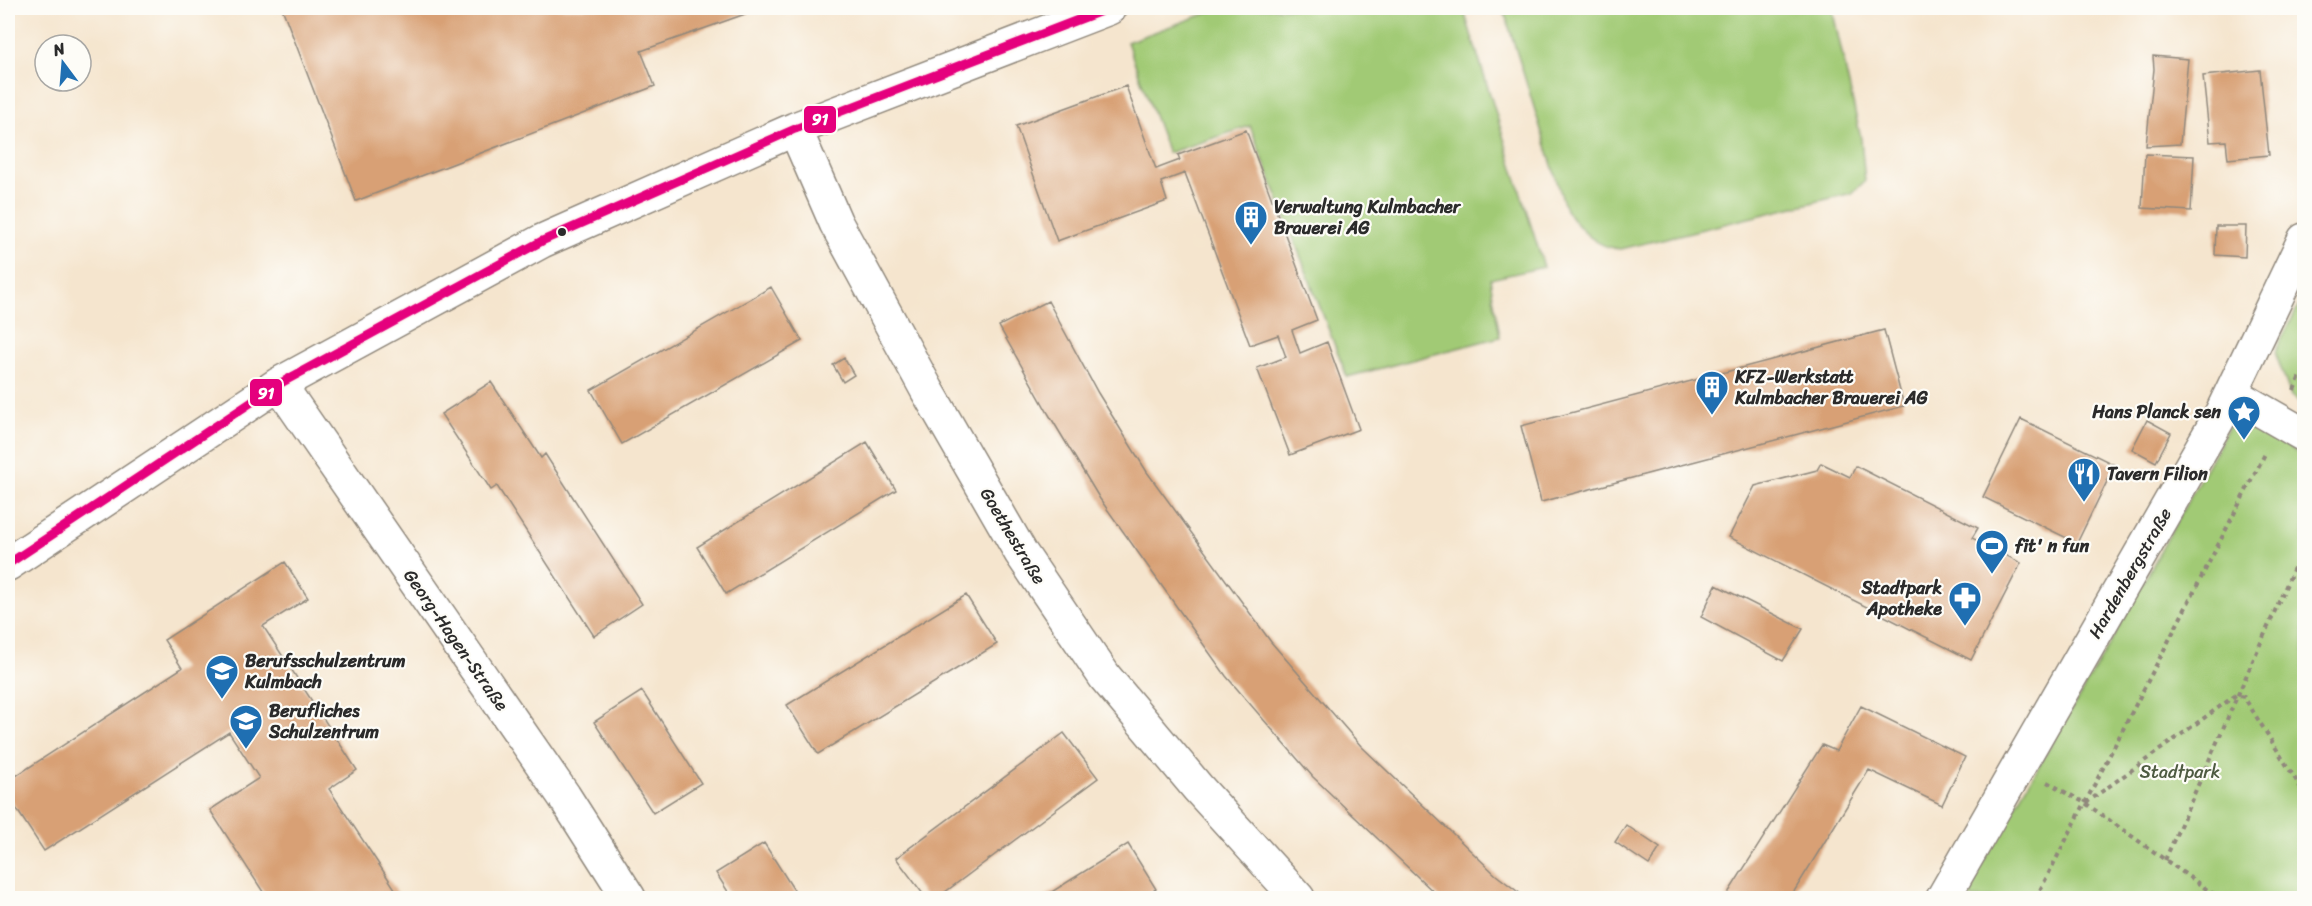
<svg xmlns="http://www.w3.org/2000/svg" width="2312" height="906" font-family="Sriracha,sans-serif">
<style>
.green{fill:#a1ca75;stroke:#667a50;stroke-width:1.5}
.building{fill:#d8a074}
.lines{fill:none;stroke-linecap:round;stroke-linejoin:round}
.minor-casing{stroke:#90887c;stroke-width:36}
.path{stroke:#90887c;stroke-width:4;stroke-dasharray:4.5 4.5;stroke-linecap:butt}
.minor{stroke:#fff;stroke-width:33}
.bus-1-casing{stroke:#fdfcf7;stroke-width:14}
.bus-1{stroke:#e5007d;stroke-width:9}
.bus-dot{fill:#2b2b2b;stroke:#fdfcf7;stroke-width:2}
.labels{text-anchor:middle;dominant-baseline:central;stroke-width:4.5;stroke-linejoin:round;paint-order:stroke}
.poi-label{font-size:18px;font-weight:bold;fill:#2b2b2b;stroke:#fdfcf7;text-anchor:start}
.street-label{font-size:18px;fill:#2b2b2b;stroke:#fdfcf7}
.park-label{font-size:18px;fill:#4e5b41;stroke:#fdfcf7}
.line-badge{stroke:#fdfcf7;stroke-width:2}
.badge-label{font-size:16px;text-anchor:middle;font-weight:bold;fill:#fff}
</style>
<rect width="100%" height="100%" fill="#fdfcf7"/>
<filter id="ink" filterUnits="userSpaceOnUse"><feTurbulence type="fractalNoise" baseFrequency=".0167" numOctaves="2"/><feDisplacementMap in="SourceGraphic" scale="12" xChannelSelector="R" yChannelSelector="G"/><feConvolveMatrix kernelMatrix="1 2 1 2 8 2 1 2 1" color-interpolation-filters="sRGB"/></filter>
<filter id="wash" filterUnits="userSpaceOnUse"><feTurbulence type="fractalNoise" baseFrequency=".008" numOctaves="4" result="noise"/><feDisplacementMap in="SourceGraphic" scale="24" xChannelSelector="R" yChannelSelector="G"/><feGaussianBlur stdDeviation="1.35" result="paint"/><feColorMatrix in="noise" values="0 0 0 0 0 0 0 0 0 0 0 0 0 0 0 0 0 1.4 0 .05"/><feComposite in="paint" operator="in"/></filter>
<g filter="url(#wash)">
<rect width="100%" height="100%" fill="#f5e5ce"/>
<!-- green -->
<path class="green" d="M 1221,8 L 1463,8 L 1544,267 L 1490,279 L 1500,337 L 1347,377 L 1250,126 L 1168,153 L 1127,42 Z
M 1503,8 L 1832,8 L 1861,139 L 1865,181 L 1852,193 L 1621,249 C 1595,248 1580,229 1566,210 Z
M 2304,295 L 2304,405 L 2291,396 L 2275,352 Z
M 2236,413 L 2304,457 L 2304,898 L 1962,898 L 2108,647 Z"/>
<g id="blocks">
<!-- building -->
<path class="building" d="M 282,8 L 762,8 L 641,51 L 655,86 L 356,201 Z
M 2153,56 L 2188,59 L 2180,144 L 2146,146 L 2154,69 Z
M 2260,70 L 2269,155 L 2228,159 L 2226,141 L 2210,142 L 2203,76 Z
M 1126,86 L 1156,169 L 1180,160 L 1178,155 L 1246,130 L 1317,320 L 1292,330 L 1300,353 L 1327,342 L 1359,429 L 1290,455 L 1257,368 L 1286,357 L 1278,335 L 1250,345 L 1185,173 L 1161,182 L 1167,201 L 1057,241 L 1016,126 Z
M 2145,154 L 2194,156 L 2191,211 L 2142,208 Z
M 2216,226 L 2246,226 L 2245,257 L 2215,255 Z
M 771,287 L 802,341 L 622,444 L 591,390 Z
M 1048,301 L 1098,393 L 1147,472 L 1271,642 L 1361,746 L 1496,875 L 1526,898 L 1440,898 L 1313,777 L 1226,676 L 1100,499 L 1048,413 L 999,326 Z
M 1884,330 L 1904,406 L 1541,502 L 1521,426 Z
M 844,358 L 854,375 L 843,382 L 833,365 Z
M 491,382 L 541,458 L 545,454 L 642,604 L 594,636 L 497,486 L 491,490 L 441,414 Z
M 2021,419 L 2115,465 L 2077,543 L 1983,497 Z
M 2147,420 L 2171,433 L 2156,462 L 2132,449 Z
M 867,442 L 896,490 L 726,594 L 697,547 Z
M 1821,463 L 1850,477 L 1856,466 L 1978,528 L 1972,538 L 2021,563 L 1971,660 L 1729,537 L 1755,486 L 1817,470 Z
M 285,562 L 308,598 L 263,626 L 357,770 L 329,789 L 401,898 L 267,898 L 210,810 L 259,778 L 229,732 L 44,851 L 8,796 L 8,781 L 182,668 L 164,640 Z
M 1716,585 L 1803,629 L 1783,661 L 1701,617 Z
M 966,595 L 997,644 L 818,754 L 787,705 Z
M 642,691 L 701,783 L 653,813 L 594,722 Z
M 1861,706 L 1965,757 L 1942,805 L 1869,770 L 1790,898 L 1725,898 L 1822,745 L 1836,751 Z
M 1064,733 L 1098,778 L 937,898 L 926,898 L 896,858 Z
M 1626,825 L 1660,848 L 1649,865 L 1615,842 Z
M 764,843 L 799,898 L 732,898 L 716,873 Z
M 1128,844 L 1156,889 L 1141,898 L 1042,898 Z"/>
</g>
</g>
<g filter="url(#ink)">
<use href="#blocks" fill-opacity="0" stroke="#90887c" stroke-width="1.5"/>
<g class="lines">
<!-- minor casing -->
<g class="minor-casing">
<path id="minor" d="M 795,129 L 836,223 L 927,390 L 1021,553 L 1105,677 L 1198,788 L 1298,898
M 279,384 L 564,796 L 629,898
M 2231,393 L 2304,435
M 8,564 L 279,384 L 542,241 L 795,129 L 1109,8
M 1943,898 L 2221,414 L 2304,240"/>
</g>
<!-- path -->
<path class="path" d="M 2294,390 L 2300,376 L 2304,373
M 2047,782 L 2085,803
M 2085,803 L 2266,452
M 2086,803 L 2236,695 L 2244,697 L 2304,793
M 2165,860 L 2304,545
M 2036,898 L 2085,803 L 2219,898"/>
<!-- minor -->
<use href="#minor" class="minor"/>
<!-- bus-1 casing -->
<g class="bus-1-casing">
<path id="bus-1" d="M 8,564 L 279,384 L 542,241 L 795,129 L 1109,8"/>
</g>
<!-- bus-1 -->
<use href="#bus-1" class="bus-1"/>
</g>
</g>
<!-- icons -->
<defs>
<g id="building-pin" transform="scale(1.725)"><path d="M0 17L-7.5 6A9.5 9.5 0 1 1 7.5 6Z" fill="#1f6fb2" stroke="#fdfcf7"/><path d="M-4-6H4V6H1V3H-1V6H-4ZM-2.5-4.3h1.7v1.8h-1.7ZM.8-4.3h1.7v1.8H.8ZM-2.5-1h1.7V.8h-1.7ZM.8-1h1.7V.8H.8Z" fill="#fff"/></g>
<g id="sight-pin" transform="scale(1.725)"><path d="M0 17L-7.5 6A9.5 9.5 0 1 1 7.5 6Z" fill="#1f6fb2" stroke="#fdfcf7"/><path d="M0-6L1.8-2.2L6-1.7L2.9 1.2L3.7 5.4L0 3.3L-3.7 5.4L-2.9 1.2L-6-1.7L-1.8-2.2Z" fill="#fff"/></g>
<g id="restaurant-pin" transform="scale(1.725)"><path d="M0 17L-7.5 6A9.5 9.5 0 1 1 7.5 6Z" fill="#1f6fb2" stroke="#fdfcf7"/><path d="M-5-6h1v4h1v-4h1v4h1v-4h1v5L-1.5 .5V6h-2V.5L-5-1ZM5-6V6H3V1.5H1.5Q1.5-4 5-6Z" fill="#fff"/></g>
<g id="stadium-pin" transform="scale(1.725)"><path d="M0 17L-7.5 6A9.5 9.5 0 1 1 7.5 6Z" fill="#1f6fb2" stroke="#fdfcf7"/><path d="M0-5a6.5 5 0 1 0 0 10a6.5 5 0 1 0 0-10ZM-3.5-1.8h7v3.6h-7Z" fill="#fff"/></g>
<g id="pharmacy-pin" transform="scale(1.725)"><path d="M0 17L-7.5 6A9.5 9.5 0 1 1 7.5 6Z" fill="#1f6fb2" stroke="#fdfcf7"/><path d="M-2-6h4v4h4v4h-4v4h-4v-4h-4v-4h4Z" fill="#fff"/></g>
<g id="school-pin" transform="scale(1.725)"><path d="M0 17L-7.5 6A9.5 9.5 0 1 1 7.5 6Z" fill="#1f6fb2" stroke="#fdfcf7"/><path d="M0-5L7-2L0 1L-7-2ZM-4 1L0 2.5L4 1V4Q0 6-4 4Z" fill="#fff"/></g>
</defs>
<g fill-rule="evenodd">
<use href="#building-pin" x="1251" y="217"/>
<use href="#building-pin" x="1712" y="387"/>
<use href="#sight-pin" x="2244" y="412"/>
<use href="#restaurant-pin" x="2084" y="474"/>
<use href="#stadium-pin" x="1992" y="546"/>
<use href="#pharmacy-pin" x="1965" y="598"/>
<use href="#school-pin" x="222" y="671"/>
<use href="#school-pin" x="246" y="721"/>
</g>
<!-- markers -->
<circle class="bus-dot" cx="562" cy="232" r="5"/>
<g class="labels">
<!-- poi labels -->
<g class="poi-label">
<text x="1274" y="207">Verwaltung Kulmbacher<tspan x="1274" dy="21">Brauerei AG</tspan></text>
<text x="1735" y="377">KFZ-Werkstatt<tspan x="1735" dy="21">Kulmbacher Brauerei AG</tspan></text>
<text x="2221" y="412" text-anchor="end">Hans Planck sen</text>
<text x="2107" y="474">Tavern Filion</text>
<text x="2015" y="546">fit' n fun</text>
<text x="1942" y="588" text-anchor="end">Stadtpark<tspan x="1942" dy="21">Apotheke</tspan></text>
<text x="245" y="661">Berufsschulzentrum<tspan x="245" dy="21">Kulmbach</tspan></text>
<text x="269" y="711">Berufliches<tspan x="269" dy="21">Schulzentrum</tspan></text>
</g>
<!-- street labels -->
<g class="street-label">
<text transform="translate(1013 536) rotate(59)">Goethestraße</text>
<text transform="translate(2130 573) rotate(-60)">Hardenbergstraße</text>
<text transform="translate(456 640) rotate(55)">Georg-Hagen-Straße</text>
</g>
<!-- park labels -->
<g class="park-label">
<text x="2180" y="772">Stadtpark</text>
</g>
</g>
<g class="line-badge">
<rect x="803" y="105" width="34" height="29" rx="6" fill="#e5007d"/>
<rect x="249" y="378" width="34" height="29" rx="6" fill="#e5007d"/>
</g>
<g class="badge-label">
<text x="820" y="125">91</text>
<text x="266" y="399">91</text>
</g>
<!-- margin -->
<rect width="2312" height="906" fill="none" stroke="#fdfcf7" stroke-width="30"/>
<!-- north arrow -->
<g transform="translate(63 63) rotate(344)"><circle r="28" fill="#fdfcf7" stroke="#a9a8a5" stroke-width="1.5"/>
<path d="M0-4.5L10 22L0 15L-10 22Z" fill="#1f6fb2"/>
<text y="-9" font-size="16" font-weight="bold" text-anchor="middle" fill="#2b2b2b">N</text>
</g>
</svg>
